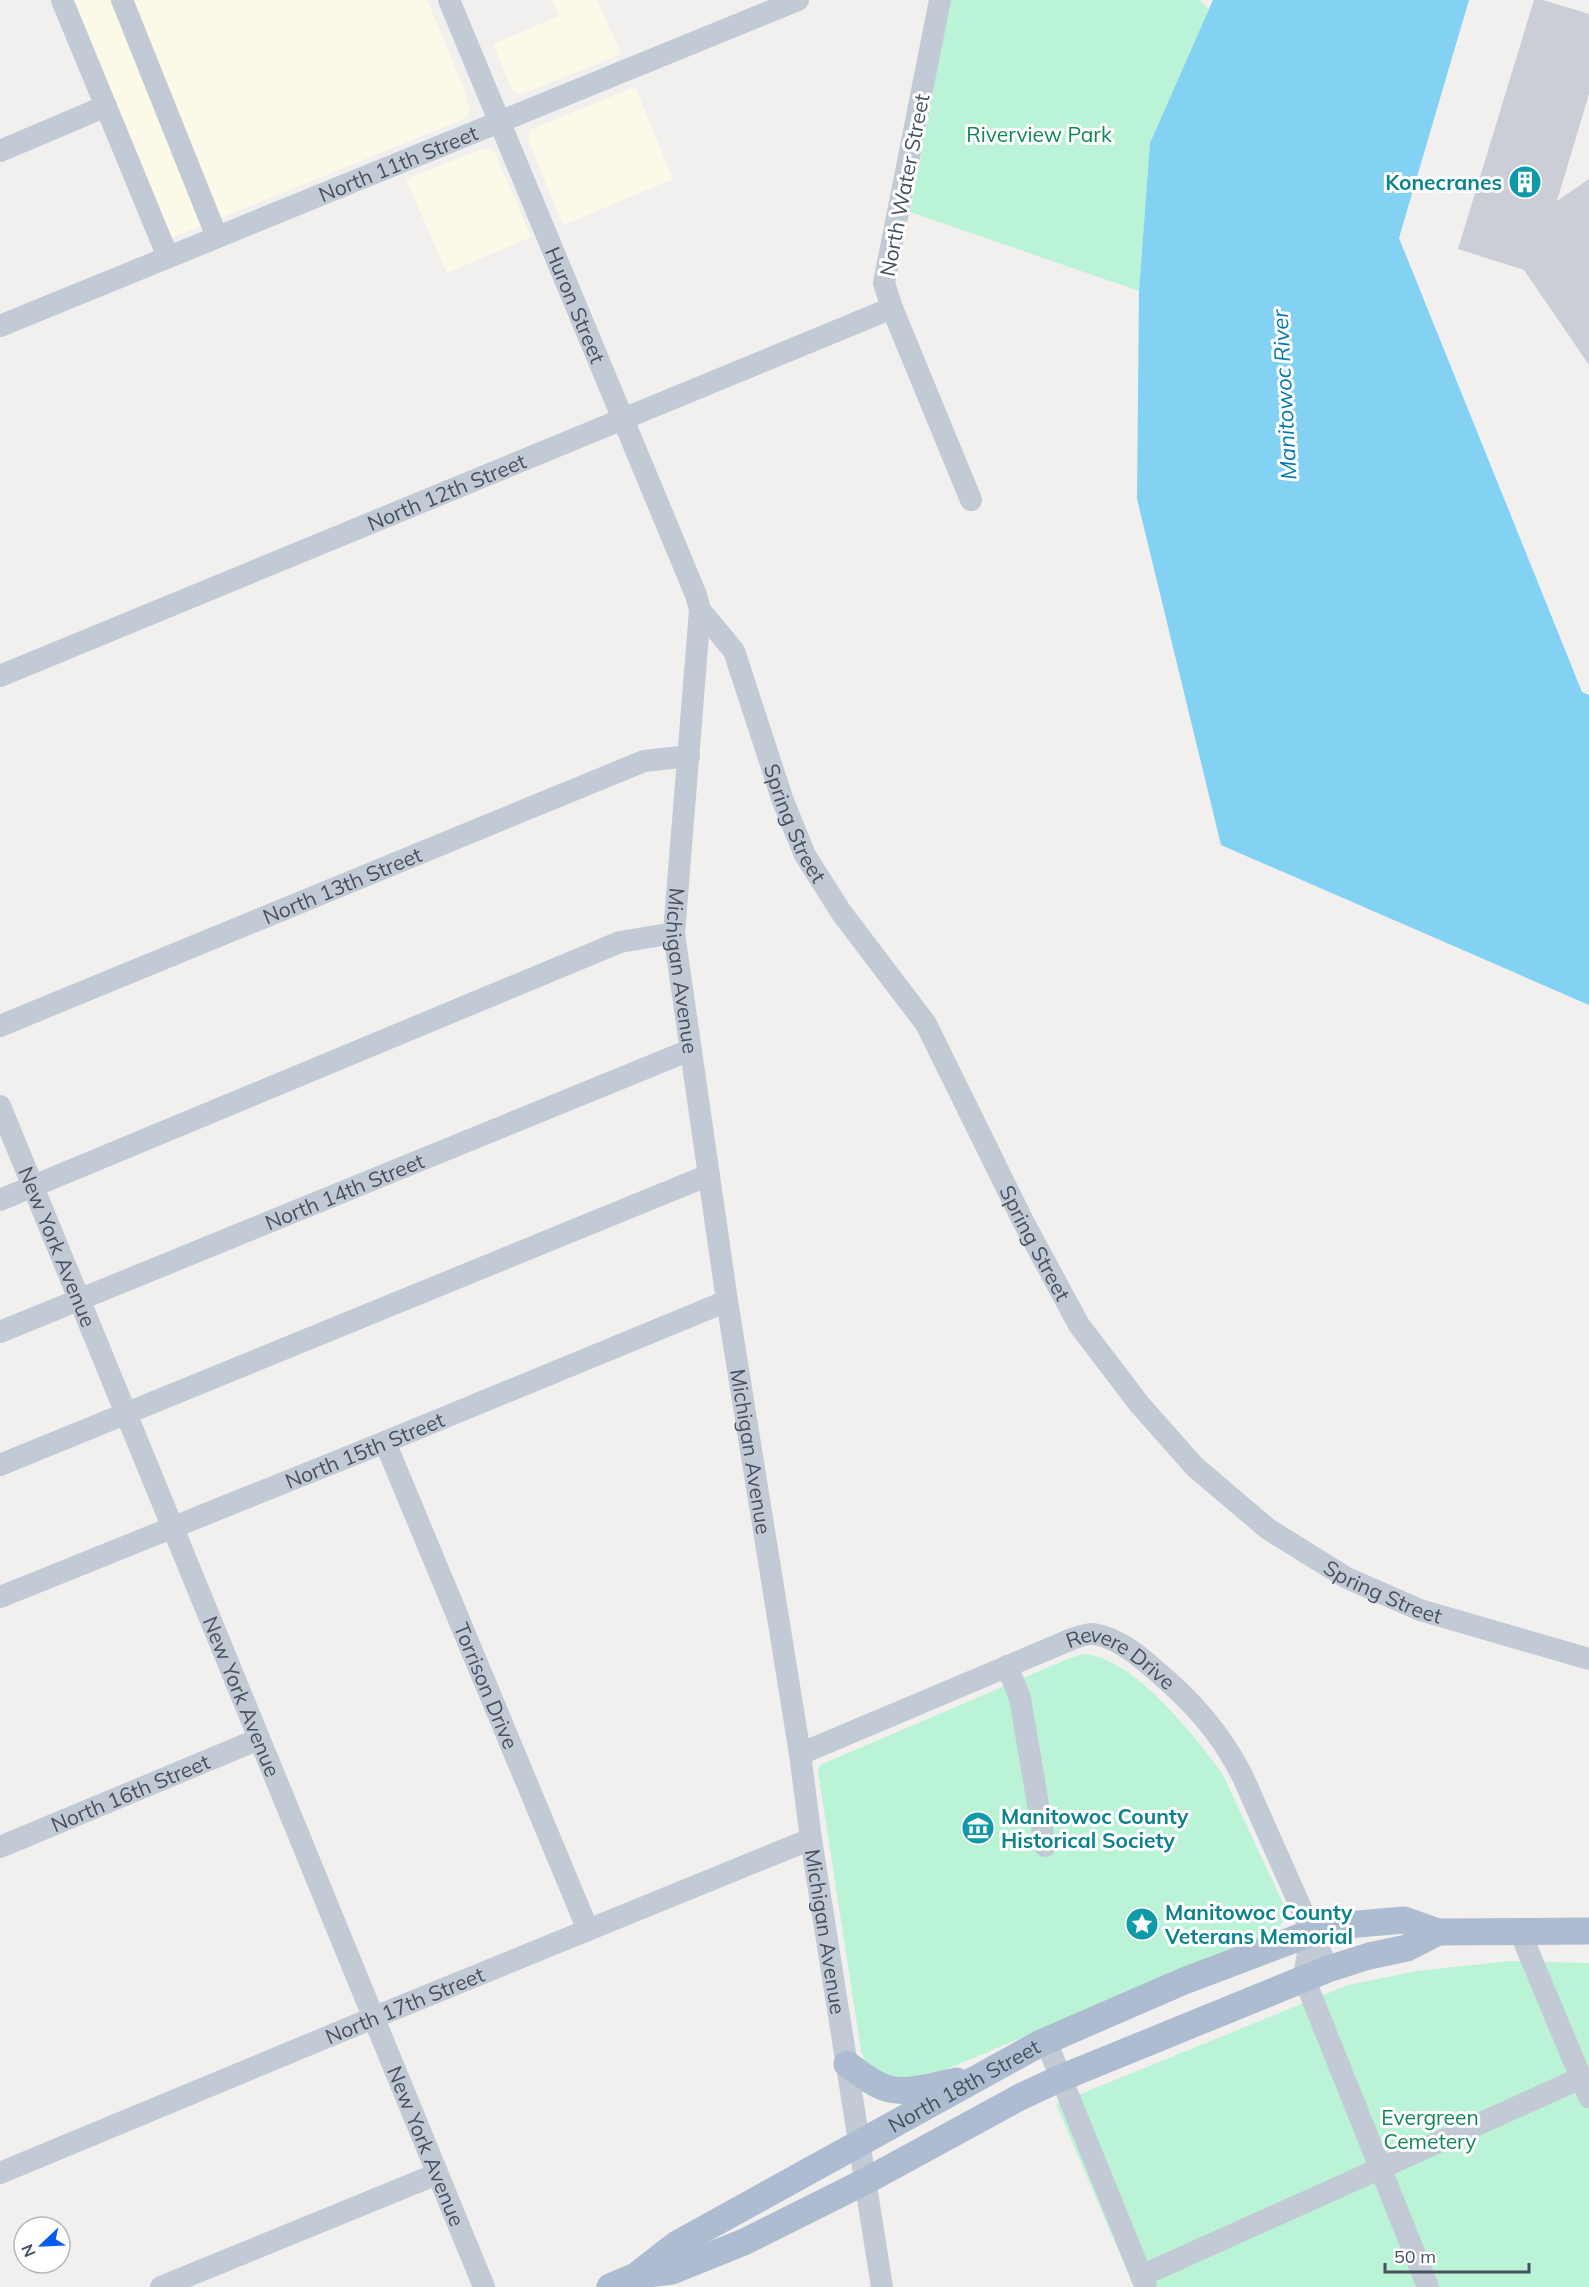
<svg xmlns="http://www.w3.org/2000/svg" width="1589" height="2287" font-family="Mulish,sans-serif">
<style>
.commercial{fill:#fdf9e8}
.green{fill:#bbf3d6}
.water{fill:#84d2f3}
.building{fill:#cbced6}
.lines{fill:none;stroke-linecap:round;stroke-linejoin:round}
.minor{stroke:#c2cad6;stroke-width:22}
.major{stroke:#adbcd1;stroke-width:27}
.labels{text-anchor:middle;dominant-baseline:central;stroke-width:6;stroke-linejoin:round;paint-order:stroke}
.park-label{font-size:21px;fill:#108756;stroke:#fff}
.street-label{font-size:21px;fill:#46515f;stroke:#fff}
.culture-label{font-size:21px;font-weight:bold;fill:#0d838f;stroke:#fff;text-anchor:start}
.water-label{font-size:22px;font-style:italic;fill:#027aaf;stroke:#fff}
</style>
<rect width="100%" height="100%" fill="#f2f0ef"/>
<!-- commercial -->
<path class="commercial" d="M 70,0 L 427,0 L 464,89 L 470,111 L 466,117 L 459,121 L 171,238 Z
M 552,0 L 597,0 L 621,54 L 521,94 L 514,92 L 509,82 L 493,44 L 559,16 Z
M 635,87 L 673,179 L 563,225 L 528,139 L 530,130 Z
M 483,149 L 490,149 L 495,153 L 531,237 L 447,273 L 406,179 Z"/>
<!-- green -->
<path class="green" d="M 951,0 L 1199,0 L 1209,9 L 1150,143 L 1139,291 L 910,212 Z
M 1084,1654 C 1133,1657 1194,1735 1222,1773 L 1284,1905 C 1285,1918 1284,1924 1273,1933 L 923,2079 L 899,2082 L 867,2066 L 861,2051 L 820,1784 L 818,1771 L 820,1765 L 1070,1658 Z
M 1509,1961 L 1589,1963 L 1589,2287 L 1134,2287 L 1056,2104 L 1348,1985 L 1417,1971 Z"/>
<!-- water -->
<path class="water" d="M 1213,0 L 1469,0 L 1399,238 L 1582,692 L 1589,695 L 1589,1005 L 1221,845 L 1137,499 L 1139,291 L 1150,143 Z"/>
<!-- building -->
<path class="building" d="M 1534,0 L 1543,0 L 1589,14 L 1589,94 L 1557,201 L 1589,179 L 1589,365 L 1524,270 L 1458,249 Z"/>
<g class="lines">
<!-- minor -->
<g class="minor">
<path d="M 62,0 L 168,257"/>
<path d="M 122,0 L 217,237"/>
<path id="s1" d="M 449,0 L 696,595 L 700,610 L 674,933 L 727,1301 L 800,1754 L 811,1839 L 882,2287"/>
<path d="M 940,0 L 884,283 L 892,308 L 971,500"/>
<path d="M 0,151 L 106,106"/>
<path id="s2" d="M 0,326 L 798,0"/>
<path id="s3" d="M 700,610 L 734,651 L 783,801 L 805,855 L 841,912 L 926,1024 L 1024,1223 L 1079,1325 L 1140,1405 L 1195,1467 L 1268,1529 L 1347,1578 L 1420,1610 L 1589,1659"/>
<path id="s4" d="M 0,676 L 892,308"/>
<path id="s5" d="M 0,1026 L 644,761 L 689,756"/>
<path id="s6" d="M 0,1106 L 484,2287"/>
<path d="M 0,1200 L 620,942 L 674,933"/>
<path id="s7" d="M 0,1332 L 690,1050"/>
<path id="s8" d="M 385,1442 L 588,1930"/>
<path d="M 0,1465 L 709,1175"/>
<path id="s9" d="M 0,1597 L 385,1442 L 727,1301"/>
<path d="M 1007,1666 L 1020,1698 L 1045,1846"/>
<path id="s10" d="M 800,1754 L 1072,1639 C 1078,1637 1088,1633 1094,1634 C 1117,1638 1137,1654 1154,1669 C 1191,1700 1220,1732 1242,1775 L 1328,1969"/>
<path id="s11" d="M 0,1847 L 259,1739"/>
<path d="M 1520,1932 L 1589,2097"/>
<path d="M 1311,1933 L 1304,1978 L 1428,2287"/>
<path d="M 1046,2041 L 1146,2287"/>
<path id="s12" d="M 0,2173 L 397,2008 L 811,1839"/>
<path d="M 1141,2276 L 1581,2078"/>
<path d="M 161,2287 L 437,2174"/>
</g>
<!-- major -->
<g class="major">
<path d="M 847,2064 C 858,2072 870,2082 883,2087 C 906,2096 933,2085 957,2081"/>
<path d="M 640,2275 L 672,2271 L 744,2242 L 866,2181 L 1020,2097 L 1061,2078 L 1328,1969 L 1369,1956 L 1407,1948 L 1438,1932"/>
<path id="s13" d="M 610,2287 L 636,2276 L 677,2244 L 1039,2044 L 1184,1981 L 1311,1933 L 1347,1925 L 1404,1920 L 1438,1932 L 1589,1931"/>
</g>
</g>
<!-- icons -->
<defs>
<g id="building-disc" transform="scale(1.725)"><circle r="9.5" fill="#0f9aa8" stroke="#fff"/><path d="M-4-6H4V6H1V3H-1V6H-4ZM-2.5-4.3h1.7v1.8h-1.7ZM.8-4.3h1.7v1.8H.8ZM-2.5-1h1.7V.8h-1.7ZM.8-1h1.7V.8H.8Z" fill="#fff"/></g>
<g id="museum-disc" transform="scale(1.725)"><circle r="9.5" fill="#0f9aa8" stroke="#fff"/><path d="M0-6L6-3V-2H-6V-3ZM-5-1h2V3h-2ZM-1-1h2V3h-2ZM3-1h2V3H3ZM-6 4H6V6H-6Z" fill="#fff"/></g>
<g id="sight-disc" transform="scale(1.725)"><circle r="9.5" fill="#0f9aa8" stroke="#fff"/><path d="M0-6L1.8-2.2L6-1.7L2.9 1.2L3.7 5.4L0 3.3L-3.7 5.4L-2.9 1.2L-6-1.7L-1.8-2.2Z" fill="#fff"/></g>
</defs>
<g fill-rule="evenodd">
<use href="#building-disc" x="1525" y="182"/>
<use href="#museum-disc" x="978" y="1828"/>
<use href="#sight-disc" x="1142" y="1924"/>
</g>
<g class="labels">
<!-- park labels -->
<g class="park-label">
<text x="1039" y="134">Riverview Park</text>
<text x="1430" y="2117">Evergreen<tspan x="1430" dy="24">Cemetery</tspan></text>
</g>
<!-- street labels -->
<g class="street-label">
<text stroke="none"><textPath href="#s2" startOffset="430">North 11th Street</textPath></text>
<text transform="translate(904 185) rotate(-79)">North Water Street</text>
<text stroke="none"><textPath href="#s1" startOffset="330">Huron Street</textPath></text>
<text stroke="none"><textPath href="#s4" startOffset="483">North 12th Street</textPath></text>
<text stroke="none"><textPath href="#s3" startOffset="236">Spring Street</textPath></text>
<text stroke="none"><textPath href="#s5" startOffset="370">North 13th Street</textPath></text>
<text stroke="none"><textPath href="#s1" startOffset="1022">Michigan Avenue</textPath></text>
<text stroke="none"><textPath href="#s7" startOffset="372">North 14th Street</textPath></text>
<text stroke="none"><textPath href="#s3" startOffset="722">Spring Street</textPath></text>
<text stroke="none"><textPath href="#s6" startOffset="152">New York Avenue</textPath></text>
<text stroke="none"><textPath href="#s9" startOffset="393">North 15th Street</textPath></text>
<text stroke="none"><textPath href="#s1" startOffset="1508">Michigan Avenue</textPath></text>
<text stroke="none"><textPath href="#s3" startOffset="1226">Spring Street</textPath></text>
<text stroke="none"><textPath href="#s10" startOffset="351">Revere Drive</textPath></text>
<text stroke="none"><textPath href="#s8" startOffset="264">Torrison Drive</textPath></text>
<text stroke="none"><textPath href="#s6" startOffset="638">New York Avenue</textPath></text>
<text stroke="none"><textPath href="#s11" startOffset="141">North 16th Street</textPath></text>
<text stroke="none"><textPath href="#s1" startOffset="1994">Michigan Avenue</textPath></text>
<text stroke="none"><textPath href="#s12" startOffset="438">North 17th Street</textPath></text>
<text stroke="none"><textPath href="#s13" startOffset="408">North 18th Street</textPath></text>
<text stroke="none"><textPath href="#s6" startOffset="1124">New York Avenue</textPath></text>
</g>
<!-- culture labels -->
<g class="culture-label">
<text x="1502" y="182" text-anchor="end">Konecranes</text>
<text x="1001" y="1816">Manitowoc County<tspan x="1001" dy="24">Historical Society</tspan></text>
<text x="1165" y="1912">Manitowoc County<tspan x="1165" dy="24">Veterans Memorial</tspan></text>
</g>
<!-- water labels -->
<g class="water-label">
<text transform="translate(1284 395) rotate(-93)">Manitowoc River</text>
</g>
</g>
<!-- north arrow -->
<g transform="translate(42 2245) rotate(247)"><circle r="28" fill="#ffffff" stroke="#b5b9bf" stroke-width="1.5"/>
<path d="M0-4.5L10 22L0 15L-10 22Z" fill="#0a5af1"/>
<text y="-9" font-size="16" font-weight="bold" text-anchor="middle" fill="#46515f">N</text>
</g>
<!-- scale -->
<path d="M1385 2263v9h144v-9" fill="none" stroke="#46515f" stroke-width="3"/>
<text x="1394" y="2263" font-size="18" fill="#46515f" stroke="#ffffff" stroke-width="4.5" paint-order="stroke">50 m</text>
</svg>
